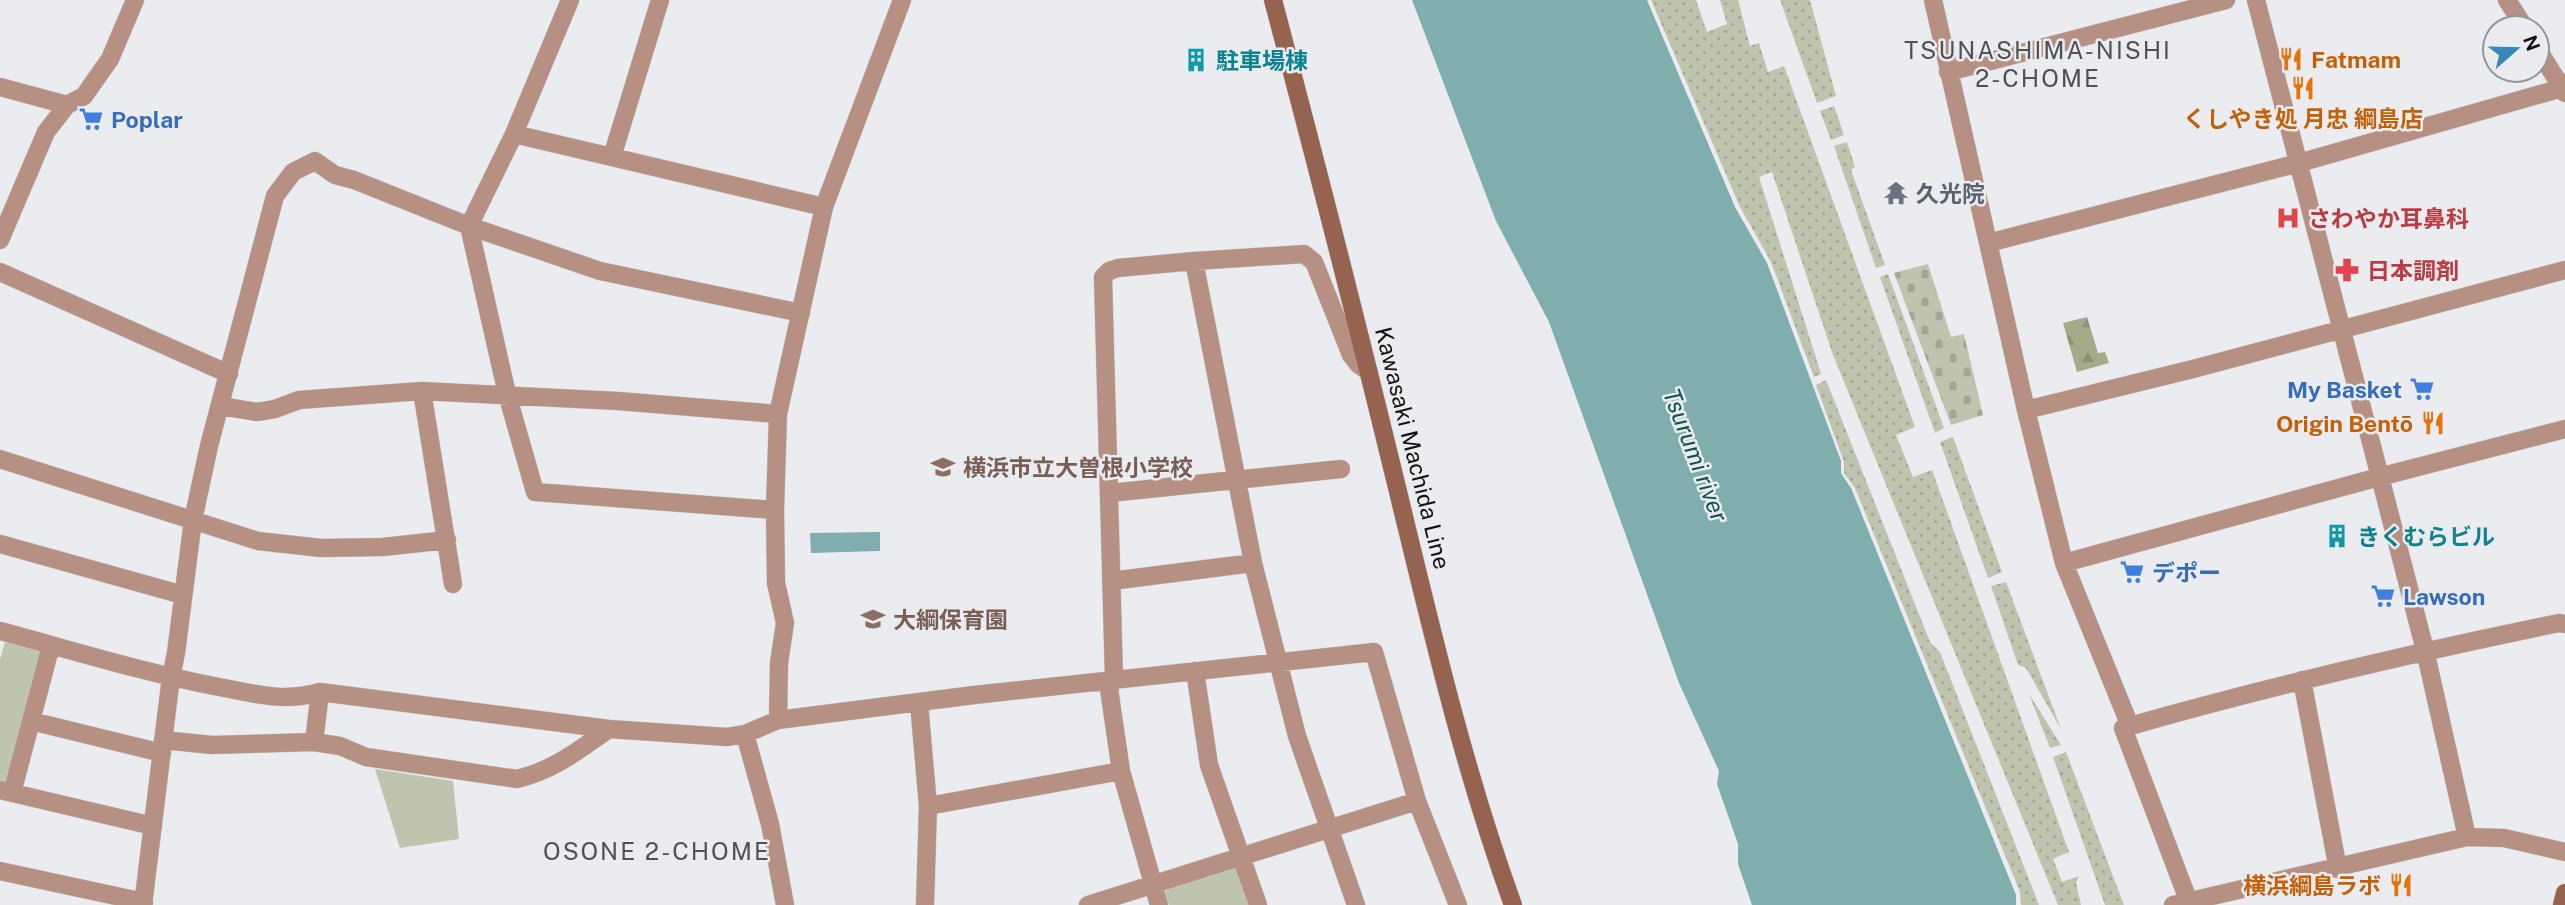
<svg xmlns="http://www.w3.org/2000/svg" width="2565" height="905" font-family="'Public Sans','Noto Sans JP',sans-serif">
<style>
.grass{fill:url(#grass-dots)}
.forest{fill:url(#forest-firs)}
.cemetery{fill:url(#cemetery-stones)}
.green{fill:#bec4ad}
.water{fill:#80adad}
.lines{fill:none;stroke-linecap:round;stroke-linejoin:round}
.minor-casing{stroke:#c8c9cc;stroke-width:19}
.tertiary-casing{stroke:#c8c9cc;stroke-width:19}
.secondary-casing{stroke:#c8c9cc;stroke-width:19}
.minor{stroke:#b59083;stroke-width:18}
.tertiary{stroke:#b59083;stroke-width:18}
.secondary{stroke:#976351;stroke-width:18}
.labels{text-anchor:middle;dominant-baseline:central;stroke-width:5;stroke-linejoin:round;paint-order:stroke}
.food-label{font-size:23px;font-weight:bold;fill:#c56008;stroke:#ebecef;text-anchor:end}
.culture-label{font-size:23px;font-weight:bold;fill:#0d838f;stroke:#ebecef;text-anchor:start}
.shop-label{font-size:23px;font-weight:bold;fill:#366cbe;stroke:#ebecef;text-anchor:start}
.worship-label{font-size:23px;font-weight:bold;fill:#5b616d;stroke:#ebecef;text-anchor:start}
.health-label{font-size:23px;font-weight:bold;fill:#be3a42;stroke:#ebecef;text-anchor:start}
.street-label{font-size:23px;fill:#121213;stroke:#ebecef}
.education-label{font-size:23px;font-weight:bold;fill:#785e54;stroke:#ebecef;text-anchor:start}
.neighbourhood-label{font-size:24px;letter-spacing:2px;fill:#4f5153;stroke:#ebecef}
.water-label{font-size:24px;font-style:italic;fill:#115353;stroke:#ebecef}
</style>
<defs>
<pattern id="grass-dots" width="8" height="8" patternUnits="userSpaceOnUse" patternTransform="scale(1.75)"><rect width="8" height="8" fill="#bec4ad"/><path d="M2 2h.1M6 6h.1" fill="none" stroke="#a2a794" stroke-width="1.8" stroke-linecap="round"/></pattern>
<pattern id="forest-firs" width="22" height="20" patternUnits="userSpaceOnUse" patternTransform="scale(1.75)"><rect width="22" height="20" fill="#a3ab89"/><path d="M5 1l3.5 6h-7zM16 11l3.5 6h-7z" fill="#8b9275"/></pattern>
<pattern id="cemetery-stones" width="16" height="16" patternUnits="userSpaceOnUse" patternTransform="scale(1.75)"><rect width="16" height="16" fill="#bec4ad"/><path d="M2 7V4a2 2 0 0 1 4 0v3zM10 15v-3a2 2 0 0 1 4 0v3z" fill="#a2a794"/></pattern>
</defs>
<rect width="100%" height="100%" fill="#ebecef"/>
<!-- grass -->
<path class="grass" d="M 1651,0 L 1696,0 L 1707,32 L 1727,24 L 1720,0 L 1738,0 L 1750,46 L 1759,43 L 1768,72 L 1784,66 L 1915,427 L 1896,435 L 1913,477 L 1932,470 L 2069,852 L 2053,859 L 2062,882 L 2079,876 L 2076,883 L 2081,905 L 2058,905 L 1833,355 L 1772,172 L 1759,177 L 1821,374 L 1814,377 L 1771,262 L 1740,207 Z
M 1780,0 L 1810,0 L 1836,96 L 1817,103 Z
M 1834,106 L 1844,135 L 1831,140 L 1820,111 Z
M 1847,142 L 1855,167 L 1851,170 L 1885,265 L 1876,268 L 1834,146 Z
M 1888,274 L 1944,428 L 1935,433 L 1880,277 Z
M 1826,380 L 1930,642 L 1940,652 L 2039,905 L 2021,905 L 2020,892 L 1855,488 L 1844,473 L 1844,462 L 1816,385 Z
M 1953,437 L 2002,572 L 1988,578 L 1940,442 Z
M 2006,582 L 2061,729 L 2026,668 L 2018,665 L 1991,586 Z
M 2029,694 L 2061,745 L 2050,748 Z
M 2066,752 L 2124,905 L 2105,905 L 2053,757 Z"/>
<!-- forest -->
<path class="forest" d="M 2087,317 L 2098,353 L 2105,352 L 2109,363 L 2077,372 L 2063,323 Z"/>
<!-- cemetery -->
<path class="cemetery" d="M 1928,264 L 1951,337 L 1964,334 L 1983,415 L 1951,425 L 1894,273 Z"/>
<!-- green -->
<path class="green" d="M 5,642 L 43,651 L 8,786 L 0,784 L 0,659 Z
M 375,769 L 453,781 L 459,839 L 400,848 Z
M 1238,864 L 1253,905 L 1169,905 L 1165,892 L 1167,886 Z"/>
<!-- water -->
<path class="water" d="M 1412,0 L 1647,0 L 1735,207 L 1767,263 L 1841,461 L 1841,473 L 1851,488 L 2016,895 L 2016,905 L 1752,905 L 1738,864 L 1738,844 L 1717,784 L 1719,771 L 1679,683 L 1549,322 L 1496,221 Z
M 880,532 L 880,551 L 811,553 L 810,533 Z"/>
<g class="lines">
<!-- minor casing -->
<g class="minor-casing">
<path id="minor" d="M 570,0 L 514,134 L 469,226 L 507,394 L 535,492 L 775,510
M 1933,0 L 2026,410 L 2064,563 L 2130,726
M 2256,0 L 2425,650 L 2467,837
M 1948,72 L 2226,0
M 0,87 L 67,105
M 514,134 L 824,207
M 612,157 L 660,0
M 0,240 L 46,132 L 67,105 L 84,96 L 110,59 L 135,0
M 1988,243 L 2299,163 L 2562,88 L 2565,83
M 1194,261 L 1253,563 L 1297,736 L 1356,905
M 0,272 L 229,374
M 422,391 L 453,584
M 221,406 L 257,412 L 275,409 L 299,400 L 422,391 L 618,401 L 778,414
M 2026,410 L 2193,369 L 2565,270
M 0,459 L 258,541 L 321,548 L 383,547 L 447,540
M 1110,493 L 1341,469
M 0,544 L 183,595
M 2064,563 L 2379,477 L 2565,429
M 1111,581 L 1253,563
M 0,631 C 71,650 142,672 214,686 C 253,693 281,703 320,692 L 609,729 L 727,737 L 745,734 L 778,720 L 974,695 L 1374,652 L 1417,801 L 1458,905
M 1195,671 L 1209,765 L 1258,905
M 2302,680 L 2338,869
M 919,703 L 928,806 L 925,905
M 778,720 L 779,663 L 785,623 L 776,583 L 775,510 L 778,414 L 824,207 L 902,0
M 31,721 L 162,753
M 745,734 L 770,824 L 785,905
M 163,740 L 212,745 L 314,742 L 340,746 L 366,757 L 517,779 C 555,770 578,750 609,729
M 314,742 L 320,692
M 0,790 L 153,826
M 12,793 L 51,645
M 928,806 L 1121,771
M 0,871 L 144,902
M 143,905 L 171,677 L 176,653 L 193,520 L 209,446 L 275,196 L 293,172 L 315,161 L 335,175 L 354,180 L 469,226 L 600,271 L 801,313
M 1088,905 L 1417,801
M 1159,905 L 1121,771 L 1109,689 L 1114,679 L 1103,277 L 1109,271 L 1118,268 L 1194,261 L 1304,254 L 1314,262 L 1351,355 L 1358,364 L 1369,372
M 2173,905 L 2467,837 L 2504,838 L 2565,852
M 2190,905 L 2123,728 C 2267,687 2412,653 2559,623 L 2565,624"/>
</g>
<!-- tertiary casing -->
<g class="tertiary-casing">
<path id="tertiary" d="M 2507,0 L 2525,28
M 2537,48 L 2565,93"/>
</g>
<!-- secondary casing -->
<g class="secondary-casing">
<path id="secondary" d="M 1273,0 C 1314,155 1354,311 1392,467 C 1428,614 1461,762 1513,905
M 2562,905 L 2565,893"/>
</g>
<!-- minor -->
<use href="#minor" class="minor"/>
<!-- tertiary -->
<use href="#tertiary" class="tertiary"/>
<!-- secondary -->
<use href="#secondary" class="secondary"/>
</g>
<!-- icons -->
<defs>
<g id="restaurant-bare" transform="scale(1.89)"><path d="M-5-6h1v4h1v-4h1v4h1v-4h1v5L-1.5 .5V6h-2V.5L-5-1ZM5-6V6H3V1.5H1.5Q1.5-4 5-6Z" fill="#e8710a" stroke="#ebecef" stroke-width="2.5" paint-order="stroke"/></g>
<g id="building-bare" transform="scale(1.89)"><path d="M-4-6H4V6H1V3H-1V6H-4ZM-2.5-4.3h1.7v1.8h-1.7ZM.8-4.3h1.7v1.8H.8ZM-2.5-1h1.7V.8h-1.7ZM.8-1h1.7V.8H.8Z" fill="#0f9aa8" stroke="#ebecef" stroke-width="2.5" paint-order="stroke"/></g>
<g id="supermarket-bare" transform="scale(1.89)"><path d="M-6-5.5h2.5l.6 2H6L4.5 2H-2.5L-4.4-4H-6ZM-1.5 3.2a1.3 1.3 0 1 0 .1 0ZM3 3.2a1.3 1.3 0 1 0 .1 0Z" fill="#3f7fe0" stroke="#ebecef" stroke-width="2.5" paint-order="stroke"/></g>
<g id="temple-bare" transform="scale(1.89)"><path d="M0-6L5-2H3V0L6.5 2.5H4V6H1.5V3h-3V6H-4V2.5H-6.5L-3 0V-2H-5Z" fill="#6b7280" stroke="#ebecef" stroke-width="2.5" paint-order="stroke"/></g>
<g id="hospital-bare" transform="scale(1.89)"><path d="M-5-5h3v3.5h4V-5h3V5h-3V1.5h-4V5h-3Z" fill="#e0444e" stroke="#ebecef" stroke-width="2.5" paint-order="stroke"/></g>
<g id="pharmacy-bare" transform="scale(1.89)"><path d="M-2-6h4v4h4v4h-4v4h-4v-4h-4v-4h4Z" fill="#e0444e" stroke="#ebecef" stroke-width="2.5" paint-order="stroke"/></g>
<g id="school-bare" transform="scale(1.89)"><path d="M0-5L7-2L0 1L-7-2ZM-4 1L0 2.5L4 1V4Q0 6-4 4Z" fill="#8d6e63" stroke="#ebecef" stroke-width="2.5" paint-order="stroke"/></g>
</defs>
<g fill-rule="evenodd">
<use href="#restaurant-bare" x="2291" y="59"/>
<use href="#building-bare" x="1196" y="60"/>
<use href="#restaurant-bare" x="2303" y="88"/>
<use href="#supermarket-bare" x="91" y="119"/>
<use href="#temple-bare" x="1896" y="193"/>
<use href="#hospital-bare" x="2288" y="218"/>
<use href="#pharmacy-bare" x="2347" y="270"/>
<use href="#supermarket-bare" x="2422" y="389"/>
<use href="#restaurant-bare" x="2433" y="423"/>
<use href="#school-bare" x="943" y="467"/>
<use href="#building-bare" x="2337" y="536"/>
<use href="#supermarket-bare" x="2132" y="572"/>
<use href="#supermarket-bare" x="2383" y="596"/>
<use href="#school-bare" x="873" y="619"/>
<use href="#restaurant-bare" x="2401" y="885"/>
</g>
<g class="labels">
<!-- food labels -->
<g class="food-label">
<text x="2311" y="59" text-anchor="start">Fatmam</text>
<text x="2303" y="118" text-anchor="middle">くしやき処 月忠 綱島店</text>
<text x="2413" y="423">Origin Bentō</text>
<text x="2381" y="885">横浜綱島ラボ</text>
</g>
<!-- culture labels -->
<g class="culture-label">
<text x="1216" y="60">駐車場棟</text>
<text x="2357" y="536">きくむらビル</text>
</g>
<!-- shop labels -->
<g class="shop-label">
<text x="111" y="119">Poplar</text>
<text x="2402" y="389" text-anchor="end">My Basket</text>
<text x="2152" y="572">デポー</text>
<text x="2403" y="596">Lawson</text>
</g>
<!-- worship labels -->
<g class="worship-label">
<text x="1916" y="193">久光院</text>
</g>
<!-- health labels -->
<g class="health-label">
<text x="2308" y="218">さわやか耳鼻科</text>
<text x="2367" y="270">日本調剤</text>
</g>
<!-- street labels -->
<g class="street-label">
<text transform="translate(1413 448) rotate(76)">Kawasaki Machida Line</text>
</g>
<!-- education labels -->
<g class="education-label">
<text x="963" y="467">横浜市立大曽根小学校</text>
<text x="893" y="619">大綱保育園</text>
</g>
<!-- neighbourhood labels -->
<g class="neighbourhood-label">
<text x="2038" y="50">TSUNASHIMA-NISHI<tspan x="2038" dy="28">2-CHOME</tspan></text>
<text x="657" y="851">OSONE 2-CHOME</text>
</g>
<!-- water labels -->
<g class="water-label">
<text transform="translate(1696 455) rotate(69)">Tsurumi river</text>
</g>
</g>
<!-- north arrow -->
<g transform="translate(2516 49) rotate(70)"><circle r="33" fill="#ebecef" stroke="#949597" stroke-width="2"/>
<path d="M0-5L12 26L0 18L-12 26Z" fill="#3787b8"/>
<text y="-10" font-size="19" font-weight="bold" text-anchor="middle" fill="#121213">N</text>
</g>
</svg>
